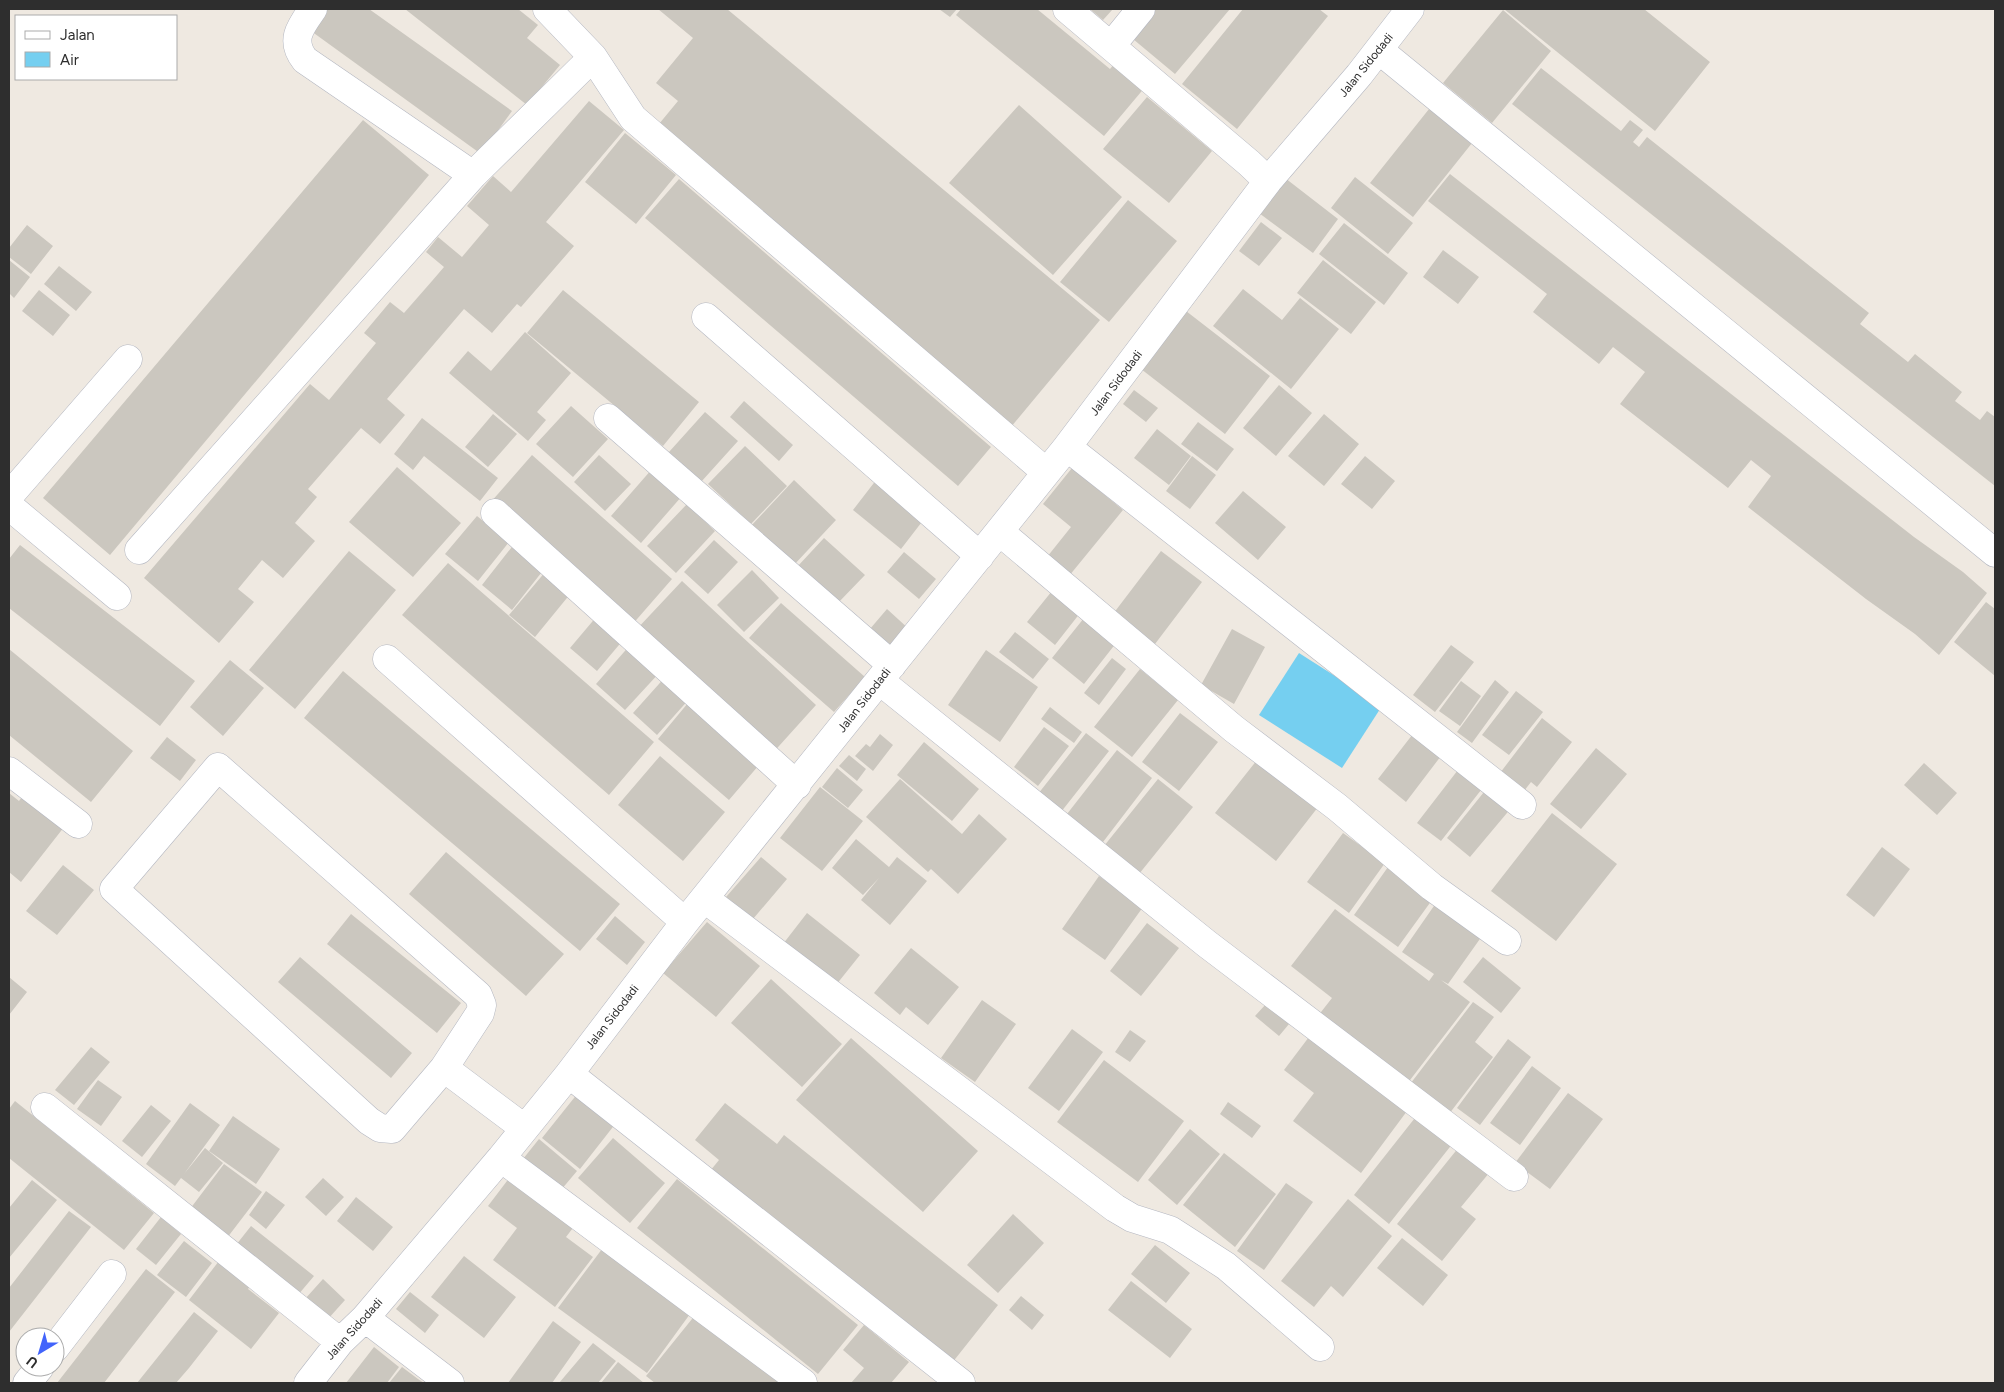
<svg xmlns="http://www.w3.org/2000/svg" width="2004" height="1392" font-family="Figtree,sans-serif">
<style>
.water{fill:#75cff0}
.building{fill:#cbc7bf}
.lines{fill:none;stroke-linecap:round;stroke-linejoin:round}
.minor-casing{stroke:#b4b7c1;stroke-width:29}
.minor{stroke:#fff;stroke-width:28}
.labels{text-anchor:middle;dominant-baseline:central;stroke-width:4;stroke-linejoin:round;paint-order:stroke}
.street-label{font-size:12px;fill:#2e2e2e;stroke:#fff}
</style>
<rect width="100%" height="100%" fill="#efe9e1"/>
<!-- water -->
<path class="water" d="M 1299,653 L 1382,706 L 1342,768 L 1259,715 Z"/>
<!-- building -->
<path class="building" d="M 327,9 L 369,9 L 512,111 L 481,154 L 311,31 Z
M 405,9 L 518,9 L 538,25 L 527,38 L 560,65 L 527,105 Z
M 658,9 L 727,9 L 1100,320 L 1011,427 L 654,130 L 678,101 L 656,83 L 693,38 Z
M 939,9 L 957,9 L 950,17 Z
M 961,9 L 1037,9 L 1110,69 L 1116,62 L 1146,86 L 1104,136 L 956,15 Z
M 1090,9 L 1113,9 L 1103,20 Z
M 1148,9 L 1230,9 L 1175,74 L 1127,34 Z
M 1243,9 L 1319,9 L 1328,16 L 1237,129 L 1182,84 Z
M 1504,9 L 1644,9 L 1710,62 L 1655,131 Z
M 1503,10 L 1551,51 L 1492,123 L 1443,83 Z
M 1541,68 L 1621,131 L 1630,120 L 1643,130 L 1633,142 L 1639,147 L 1647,137 L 1869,313 L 1860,324 L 1908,362 L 1915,354 L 1962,392 L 1955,401 L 1980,420 L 1987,411 L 1995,417 L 1995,486 L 1512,104 Z
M 1147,97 L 1212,151 L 1169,203 L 1103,149 Z
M 1437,99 L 1480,133 L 1413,217 L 1370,183 Z
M 589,101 L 624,130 L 546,222 L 574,246 L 521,307 L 517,304 L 492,333 L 464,309 L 387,399 L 405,415 L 380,444 L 361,428 L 308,489 L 317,497 L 295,523 L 315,541 L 283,578 L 262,560 L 238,589 L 254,602 L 219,643 L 144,578 L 310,384 L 329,400 L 376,343 L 364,333 L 390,302 L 404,313 L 432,281 L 444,267 L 426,252 L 438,237 L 462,257 L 489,225 L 467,206 L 493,176 L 511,192 Z
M 1019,105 L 1122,197 L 1053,275 L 949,183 Z
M 363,120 L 429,175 L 110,555 L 43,498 Z
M 625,133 L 676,175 L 636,224 L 585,182 Z
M 1450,174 L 1914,537 L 1963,572 L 1987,593 L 1939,655 L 1915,634 L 1866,599 L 1748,507 L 1771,476 L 1751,460 L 1728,488 L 1620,404 L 1645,372 L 1613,347 L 1599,364 L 1533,312 L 1547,294 L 1428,201 Z
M 1355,177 L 1413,223 L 1388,254 L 1331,208 Z
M 1285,178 L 1338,219 L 1313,253 L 1259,213 Z
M 679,179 L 991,447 L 958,486 L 645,218 Z
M 1128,200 L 1177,241 L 1109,322 L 1060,282 Z
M 1261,222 L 1282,238 L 1259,266 L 1239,251 Z
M 1344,223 L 1408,273 L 1384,305 L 1319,254 Z
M 27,225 L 53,246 L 31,274 L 9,257 L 9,248 Z
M 1443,250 L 1479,277 L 1458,304 L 1423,277 Z
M 9,260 L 30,277 L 14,298 L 9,293 Z
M 1323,260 L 1376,302 L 1351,334 L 1297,293 Z
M 59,266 L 92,292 L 76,311 L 44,284 Z
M 1243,289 L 1282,320 L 1300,298 L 1339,329 L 1291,389 L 1213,326 Z
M 39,290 L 70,315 L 53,336 L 22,311 Z
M 563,290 L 699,402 L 663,446 L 527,333 Z
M 1186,311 L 1270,376 L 1225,434 L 1141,369 Z
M 525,332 L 571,373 L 537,412 L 546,420 L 528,441 L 449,373 L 468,351 L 491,371 Z
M 1279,385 L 1312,413 L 1276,456 L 1243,428 Z
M 1134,390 L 1158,408 L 1146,422 L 1123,404 Z
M 744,401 L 793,445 L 779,461 L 730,417 Z
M 571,406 L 608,439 L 573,477 L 536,444 Z
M 705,412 L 738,441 L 701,482 L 669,452 Z
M 493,414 L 517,434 L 488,467 L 465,447 Z
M 1324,414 L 1359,444 L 1324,486 L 1288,456 Z
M 422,418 L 498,478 L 480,501 L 424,456 L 413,470 L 394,454 Z
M 1198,422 L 1234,449 L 1217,471 L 1181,444 Z
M 1157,429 L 1191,456 L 1169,485 L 1134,458 Z
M 745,446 L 787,486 L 751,524 L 708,484 Z
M 532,455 L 672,579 L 631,626 L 490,503 Z
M 599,455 L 631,484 L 605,511 L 574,482 Z
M 1192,456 L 1216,475 L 1190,509 L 1166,491 Z
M 1365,456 L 1395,481 L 1372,509 L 1341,484 Z
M 397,467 L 461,523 L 413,577 L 349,522 Z
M 1072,468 L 1123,510 L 1069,576 L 1047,557 L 1071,527 L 1043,504 Z
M 652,469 L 682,496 L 641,543 L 611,516 Z
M 880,475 L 928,514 L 901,549 L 853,510 Z
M 794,480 L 836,520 L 793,566 L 750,527 Z
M 1243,491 L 1286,527 L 1258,560 L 1215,523 Z
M 687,504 L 715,531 L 676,573 L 647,546 Z
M 477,516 L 509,542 L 478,581 L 445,554 Z
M 824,538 L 865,575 L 837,604 L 797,567 Z
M 714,540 L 738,562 L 708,594 L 684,572 Z
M 515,543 L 545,568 L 512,610 L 482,585 Z
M 20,545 L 195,681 L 160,726 L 9,608 L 9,559 Z
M 349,551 L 396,590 L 295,709 L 249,670 Z
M 1161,551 L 1202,582 L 1155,644 L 1113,614 Z
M 904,552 L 936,579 L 919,599 L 887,572 Z
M 448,563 L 654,742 L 609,795 L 402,615 Z
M 752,570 L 779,598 L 744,632 L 717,605 Z
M 546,571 L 571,593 L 535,637 L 509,615 Z
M 682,581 L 816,705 L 770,756 L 635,631 Z
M 1056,586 L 1084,608 L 1055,645 L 1027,622 Z
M 1986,602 L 1995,609 L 1995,676 L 1954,642 Z
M 781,603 L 865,677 L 834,712 L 749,638 Z
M 887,609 L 910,630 L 887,656 L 864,636 Z
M 1088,613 L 1120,638 L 1084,684 L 1052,658 Z
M 597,616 L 624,639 L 597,671 L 570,648 Z
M 1232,629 L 1265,647 L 1234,704 L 1201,685 Z
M 1015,632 L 1049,659 L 1033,679 L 999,652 Z
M 631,644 L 661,671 L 625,710 L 596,684 Z
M 1451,645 L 1474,662 L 1435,712 L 1413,695 Z
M 9,649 L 133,751 L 91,802 L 9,735 Z
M 986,650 L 1038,687 L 1000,742 L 948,705 Z
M 1112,658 L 1126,669 L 1099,705 L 1084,693 Z
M 230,660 L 264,688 L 223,736 L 190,707 Z
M 1140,669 L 1178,700 L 1132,757 L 1094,727 Z
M 343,671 L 620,904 L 580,951 L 304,718 Z
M 667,675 L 691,697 L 657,735 L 633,713 Z
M 1495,680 L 1509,692 L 1472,743 L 1457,732 Z
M 1461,681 L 1481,696 L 1460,726 L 1439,711 Z
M 1516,691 L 1543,712 L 1509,755 L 1482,735 Z
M 693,697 L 765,758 L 729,800 L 658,739 Z
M 1050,707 L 1082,732 L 1074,743 L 1041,719 Z
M 1180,713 L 1218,742 L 1179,791 L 1142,762 Z
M 1542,718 L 1572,742 L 1537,787 L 1531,782 L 1524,791 L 1500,773 Z
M 1044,727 L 1069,746 L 1038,786 L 1014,767 Z
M 1416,730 L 1444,752 L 1406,802 L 1378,779 Z
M 1086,733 L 1109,751 L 1061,812 L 1038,794 Z
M 880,734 L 893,745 L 873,771 L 855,756 L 866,744 L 870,747 Z
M 167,737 L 196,760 L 180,781 L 150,758 Z
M 924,742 L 979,789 L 952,821 L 897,775 Z
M 1596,748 L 1627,774 L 1581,829 L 1550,804 Z
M 1117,750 L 1152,778 L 1103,842 L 1067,814 Z
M 849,755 L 866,769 L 857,781 L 839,766 Z
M 1261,755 L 1322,802 L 1276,861 L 1215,813 Z
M 660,756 L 725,812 L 683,861 L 618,805 Z
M 1924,763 L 1957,793 L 1937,815 L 1904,785 Z
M 1461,766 L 1485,785 L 1441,841 L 1417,823 Z
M 837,768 L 863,790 L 848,808 L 822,787 Z
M 900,779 L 962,834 L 979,814 L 1007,839 L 958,894 L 931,869 L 928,872 L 866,817 Z
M 1158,779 L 1193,807 L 1139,874 L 1104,846 Z
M 820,787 L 863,821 L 822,871 L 780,838 Z
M 1488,787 L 1512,807 L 1470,857 L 1447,838 Z
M 27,790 L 68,822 L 21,882 L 9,872 L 9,793 L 19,801 Z
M 1552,813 L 1617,864 L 1556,941 L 1491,891 Z
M 1343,833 L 1385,863 L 1349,913 L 1307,882 Z
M 856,839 L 889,867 L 897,857 L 927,881 L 890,925 L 861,900 L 879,878 L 863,895 L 832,868 Z
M 1882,847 L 1910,869 L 1874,917 L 1846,895 Z
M 446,852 L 564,954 L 526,996 L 409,894 Z
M 761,857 L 787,879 L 753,919 L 726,897 Z
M 63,865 L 94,890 L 57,935 L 26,911 Z
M 1388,867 L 1432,900 L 1398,947 L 1354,915 Z
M 1099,876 L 1143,907 L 1105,960 L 1062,929 Z
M 1436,903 L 1482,936 L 1448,984 L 1441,980 L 1470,1002 L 1407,1084 L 1314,1021 L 1332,998 L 1291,966 L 1335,909 L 1429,981 L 1434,974 L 1402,952 Z
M 807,913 L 860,955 L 836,985 L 783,944 Z
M 351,914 L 461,1003 L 437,1033 L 327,944 Z
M 615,916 L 645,942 L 627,965 L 596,939 Z
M 707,922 L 760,966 L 716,1017 L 663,973 Z
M 1147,923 L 1179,948 L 1141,996 L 1110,971 Z
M 911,948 L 959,987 L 928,1025 L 906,1007 L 900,1015 L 874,993 Z
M 300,957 L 412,1053 L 391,1078 L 278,982 Z
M 1483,957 L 1521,988 L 1501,1013 L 1463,982 Z
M 9,977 L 27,992 L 9,1015 Z
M 771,979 L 842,1044 L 802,1087 L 731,1023 Z
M 982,1000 L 1016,1024 L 975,1082 L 941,1058 Z
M 1473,1002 L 1494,1017 L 1475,1042 L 1493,1057 L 1449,1114 L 1404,1092 Z
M 1266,1004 L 1289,1024 L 1279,1036 L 1255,1016 Z
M 1072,1029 L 1103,1052 L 1059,1111 L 1028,1088 Z
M 1315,1029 L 1413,1103 L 1361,1173 L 1293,1121 L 1314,1093 L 1284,1070 Z
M 1130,1030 L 1146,1041 L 1130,1062 L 1115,1052 Z
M 851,1038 L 978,1151 L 923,1212 L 796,1100 Z
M 1508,1039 L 1531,1057 L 1480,1125 L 1457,1108 Z
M 91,1047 L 110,1062 L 74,1105 L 55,1090 Z
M 1104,1060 L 1184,1121 L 1138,1182 L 1057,1122 Z
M 1532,1066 L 1561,1088 L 1520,1145 L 1490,1123 Z
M 98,1080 L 122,1097 L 101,1126 L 77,1109 Z
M 578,1093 L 616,1123 L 580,1169 L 542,1138 Z
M 1568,1093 L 1603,1119 L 1550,1189 L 1515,1163 Z
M 15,1101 L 154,1213 L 124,1250 L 9,1158 L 9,1109 Z
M 1228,1102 L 1261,1126 L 1252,1138 L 1220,1114 Z
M 190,1103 L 220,1125 L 184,1174 L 205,1148 L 223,1163 L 199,1192 L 181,1178 L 175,1186 L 146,1164 Z
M 725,1103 L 777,1144 L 784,1135 L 998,1305 L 948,1368 L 706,1176 L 719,1160 L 695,1140 Z
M 151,1105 L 171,1121 L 142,1157 L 122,1141 Z
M 1422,1109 L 1457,1138 L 1389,1224 L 1354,1195 Z
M 233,1116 L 280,1149 L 256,1184 L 209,1151 Z
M 1190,1129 L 1220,1154 L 1177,1205 L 1148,1180 Z
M 613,1138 L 665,1183 L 630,1223 L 578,1178 Z
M 539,1139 L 577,1171 L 561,1190 L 523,1159 Z
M 1459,1147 L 1494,1167 L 1461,1207 L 1476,1219 L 1442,1261 L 1397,1224 Z
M 1224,1153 L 1276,1194 L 1235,1247 L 1183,1205 Z
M 224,1164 L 262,1192 L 227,1238 L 190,1209 Z
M 510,1177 L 579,1220 L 566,1237 L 593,1257 L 555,1307 L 493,1260 L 517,1228 L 488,1206 Z
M 323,1178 L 344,1197 L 326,1216 L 305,1197 Z
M 677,1179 L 858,1325 L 818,1374 L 637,1228 Z
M 32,1180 L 57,1200 L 9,1258 L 9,1208 Z
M 1286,1183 L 1313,1202 L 1264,1270 L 1237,1251 Z
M 266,1191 L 285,1205 L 266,1229 L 249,1215 Z
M 356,1197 L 393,1227 L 373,1251 L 337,1221 Z
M 1348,1199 L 1392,1236 L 1343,1297 L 1331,1286 L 1314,1307 L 1281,1281 Z
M 69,1211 L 91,1227 L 9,1332 L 9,1288 Z
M 1013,1214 L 1044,1243 L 998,1293 L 967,1265 Z
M 161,1217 L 181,1234 L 156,1265 L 136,1249 Z
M 251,1226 L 314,1276 L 298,1295 L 236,1245 Z
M 1402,1238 L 1448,1275 L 1423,1306 L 1377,1268 Z
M 184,1241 L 212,1263 L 186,1297 L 157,1275 Z
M 1155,1245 L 1190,1273 L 1166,1303 L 1131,1274 Z
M 602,1249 L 690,1314 L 647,1373 L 558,1308 Z
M 464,1256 L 516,1297 L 484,1338 L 431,1297 Z
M 222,1257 L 253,1282 L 248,1289 L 279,1313 L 251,1349 L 189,1300 Z
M 146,1269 L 175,1292 L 128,1352 L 104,1383 L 57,1383 Z
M 323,1279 L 345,1300 L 328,1319 L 305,1299 Z
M 1131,1281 L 1192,1329 L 1170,1358 L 1108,1310 Z
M 410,1292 L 439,1315 L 425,1333 L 396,1309 Z
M 1021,1296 L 1044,1315 L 1032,1330 L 1009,1310 Z
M 194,1312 L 218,1331 L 189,1368 L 176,1383 L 137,1383 Z
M 696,1314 L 782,1383 L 655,1383 L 646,1376 Z
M 553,1321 L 581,1342 L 552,1383 L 508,1383 Z
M 864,1325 L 909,1362 L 891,1383 L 851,1383 L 864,1368 L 843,1350 Z
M 593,1343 L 616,1361 L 598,1383 L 559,1383 Z
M 374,1347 L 399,1367 L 387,1383 L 346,1383 Z
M 618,1362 L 644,1383 L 601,1383 Z
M 402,1367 L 418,1379 L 424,1383 L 389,1383 Z"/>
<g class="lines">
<!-- minor casing -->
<g class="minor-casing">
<path id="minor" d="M 313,9 C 301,26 289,40 305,60 L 473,175
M 547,9 L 593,57 L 633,118 L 1046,472
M 1067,9 L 1249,163 L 1268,181
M 1111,46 L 1141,9
M 1379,50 L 1995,553
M 706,317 L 980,556
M 608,418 L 892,665
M 1067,447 L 1522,805
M 9,496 L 128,359
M 9,506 L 117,596
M 495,513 L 797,785
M 1000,532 L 1234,729 L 1337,807 L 1432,887 L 1507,941
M 139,550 L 473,175 L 593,57
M 387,659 L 685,922
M 880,681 L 1207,944 L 1514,1177
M 218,767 L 478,995 L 482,1005 L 480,1013 L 444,1068 L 392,1129 L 380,1128 L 369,1121 L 114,889 Z
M 9,771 L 78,824
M 705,899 L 1115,1208 L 1132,1218 L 1170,1230 L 1226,1266 L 1320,1347
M 444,1068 L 524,1128
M 569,1074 L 961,1383
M 45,1107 L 340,1342
M 501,1158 L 803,1383
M 365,1318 L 450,1383
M 55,1348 L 112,1274
M 27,1383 L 40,1367
M 308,1383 L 340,1342 L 365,1318 L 501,1158 L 569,1074 L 685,922 L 1067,447 L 1268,181 L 1359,75 L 1410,9"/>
</g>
<!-- minor -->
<use href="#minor" class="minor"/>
</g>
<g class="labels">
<!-- street labels -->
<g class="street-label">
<text transform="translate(1366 65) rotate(-51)">Jalan Sidodadi</text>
<text transform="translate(1116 383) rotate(-53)">Jalan Sidodadi</text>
<text transform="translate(864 700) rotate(-52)">Jalan Sidodadi</text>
<text transform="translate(612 1017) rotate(-52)">Jalan Sidodadi</text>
<text transform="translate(354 1329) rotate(-48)">Jalan Sidodadi</text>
</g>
</g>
<!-- border -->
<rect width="2004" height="1392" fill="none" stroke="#2e2e2e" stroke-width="20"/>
<!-- legend -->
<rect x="15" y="15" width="162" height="65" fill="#ffffff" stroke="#ababab"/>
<rect x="25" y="31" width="25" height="8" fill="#ffffff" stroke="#ababab"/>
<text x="60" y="40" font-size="15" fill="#2e2e2e">Jalan</text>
<rect x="25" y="52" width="25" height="15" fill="#75cff0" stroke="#ababab"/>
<text x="60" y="65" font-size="15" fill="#2e2e2e">Air</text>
<!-- north arrow -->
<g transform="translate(40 1352) rotate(218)"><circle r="24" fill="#ffffff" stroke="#ababab"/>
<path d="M0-4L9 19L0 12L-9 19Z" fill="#4264fb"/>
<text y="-8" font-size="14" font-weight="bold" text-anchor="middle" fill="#2e2e2e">U</text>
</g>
</svg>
